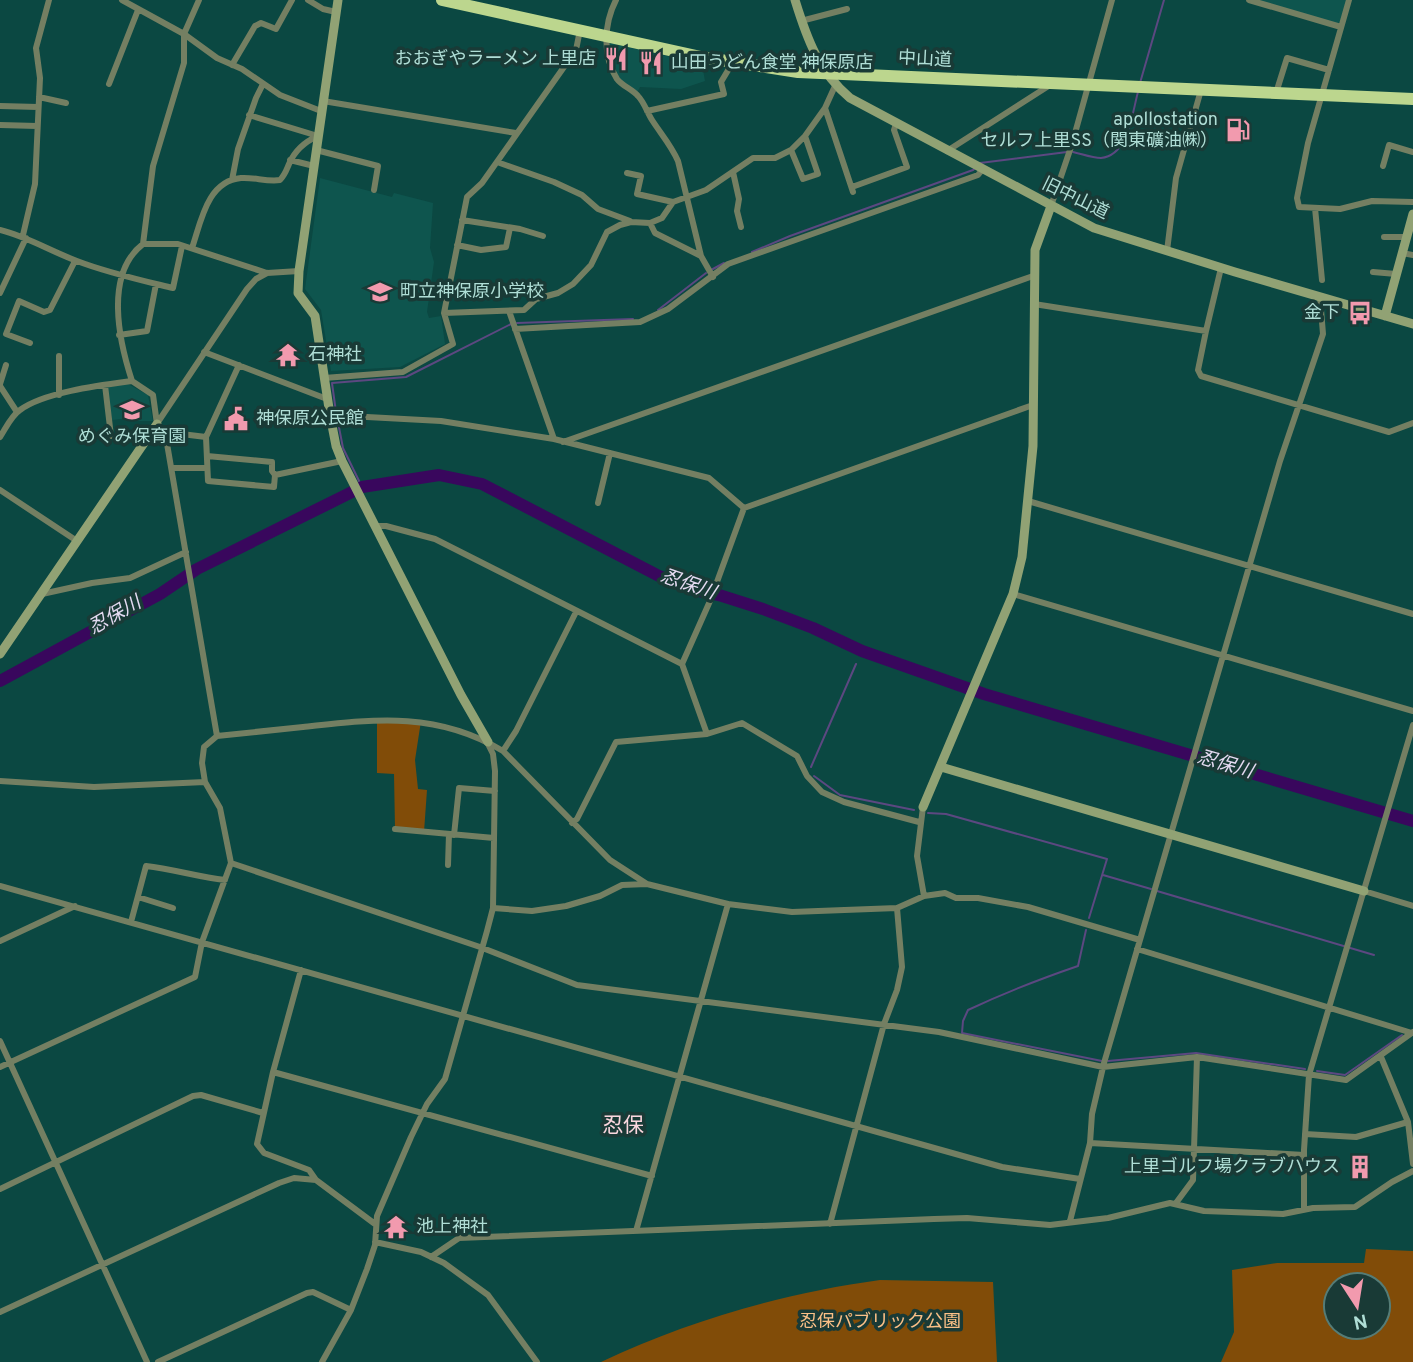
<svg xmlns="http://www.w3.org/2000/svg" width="1413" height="1362" font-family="Overpass,'Noto Sans JP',sans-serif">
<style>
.built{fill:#0e554e}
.green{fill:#814c08;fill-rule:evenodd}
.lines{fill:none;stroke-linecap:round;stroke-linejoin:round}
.stream{stroke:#5c4881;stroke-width:2}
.river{stroke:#39075d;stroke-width:12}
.street{stroke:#747f62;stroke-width:6}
.secondary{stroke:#91a274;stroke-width:9}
.highway{stroke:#bcd68e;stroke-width:12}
.labels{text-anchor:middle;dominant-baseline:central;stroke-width:7;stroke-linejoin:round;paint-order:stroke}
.poi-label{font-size:18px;fill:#afded6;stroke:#193a36;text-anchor:start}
.street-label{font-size:18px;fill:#afded6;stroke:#193a36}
.park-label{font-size:18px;fill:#fbc087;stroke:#193a36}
.water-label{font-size:19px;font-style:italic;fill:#e5dbf2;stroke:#193a36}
.quarter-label{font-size:21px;fill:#fad7de;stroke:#193a36}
</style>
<rect width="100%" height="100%" fill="#0b4842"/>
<!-- built -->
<path class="built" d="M 1256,0 L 1347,0 L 1340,22 L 1337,24 Z
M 609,43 L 702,64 L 705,81 L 681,89 L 640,87 L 637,93 L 621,81 L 610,59 Z
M 320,178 L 392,197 L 394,193 L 433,203 L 430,248 L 434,262 L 427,312 L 429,318 L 441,316 L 445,344 L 400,367 L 331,371 L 321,310 L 305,289 Z
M 128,384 L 148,395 L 153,421 L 130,421 L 130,418 L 112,420 L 107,386 Z"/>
<!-- green -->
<path class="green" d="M 377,720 L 421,721 L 415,760 L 418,789 L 427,790 L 424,832 L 395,829 L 394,774 L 377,773 Z
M 1366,1249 L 1413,1251 L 1413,1362 L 1221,1362 L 1234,1332 L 1232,1270 L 1277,1263 L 1364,1263 ZM 1336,1285 L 1378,1285 L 1378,1327 L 1336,1327 Z
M 880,1280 L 993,1282 L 997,1362 L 601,1362 C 688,1321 784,1293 880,1280 Z"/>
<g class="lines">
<!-- stream -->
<path class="stream" d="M 1140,83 L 1164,0
M 1073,152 C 1082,154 1092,158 1101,158 C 1129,155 1132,113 1138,92
M 980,163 L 1067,152
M 752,252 L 790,236 L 973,170 L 976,167
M 711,270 L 724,263
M 658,310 L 706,273
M 517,323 L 633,319
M 336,412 L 332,383 L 406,377 L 511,324
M 337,417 L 343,448 L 362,487
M 861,653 L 862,651
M 811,767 L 856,664
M 814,776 L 840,795 L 914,810
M 928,813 L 946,814 L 1107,859 L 1089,918
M 1103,875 L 1151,889
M 1157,891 L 1374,955
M 1086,930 L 1078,966 C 1040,979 1004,993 968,1010 L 963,1021 L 962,1033 L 1102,1061
M 1108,1061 L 1196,1053 L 1305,1069
M 1317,1071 L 1345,1075 L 1402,1035"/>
<!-- river -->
<path class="river" d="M 0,681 L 160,594 L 197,569 L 362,487 L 439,475 L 482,484 L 659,576 L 694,590 L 719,595 L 763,609 L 813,628 L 862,651 L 984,694 L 1413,821"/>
<!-- street -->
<path class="street" d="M 122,0 L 184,34 L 217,58 L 242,69 L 280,95 L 321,111
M 308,0 L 323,9 L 336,12
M 616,0 C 604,23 602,56 617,79 C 622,86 632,89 638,96 C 644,102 647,112 652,120 C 661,134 671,145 678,161 L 701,256 L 713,277
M 1249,0 L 1341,27
M 1349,0 L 1308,143 L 1297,198 L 1299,207 L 1340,209 L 1372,201 L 1413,202
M 801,21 L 847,9
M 232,65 L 255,26 L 261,23 L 276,29 L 292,0
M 109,84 L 138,10
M 1276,93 L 1287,58 L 1329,70
M 39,97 L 66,103
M 323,101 L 516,133
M 0,106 L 38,107
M 825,108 L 853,192
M 647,111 L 724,94 L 721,82 L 733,62
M 249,115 L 318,136
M 0,125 L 37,126
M 316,150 L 378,166 L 374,190
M 791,150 L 803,179 L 818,174 L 805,136
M 947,151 L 1050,85
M 290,160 L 314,166
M 497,162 L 554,182 L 582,195 L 598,209 L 630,221
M 1383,166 L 1389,145 L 1413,152
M 733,172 L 739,199 L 737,211 L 741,227
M 627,173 L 641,176 L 637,194 L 673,202
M 232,180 L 238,149 L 256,98 L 263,84
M 852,187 L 907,167 L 894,130 L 896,124
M 1051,206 L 1072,144 L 1112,0
M 1315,208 L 1322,280
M 462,220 L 520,229 L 543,236
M 650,223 L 655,233 L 701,256
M 0,230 C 28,237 50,251 77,261 C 108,273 140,280 173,288 L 182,246
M 23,235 L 35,184 L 40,78 L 36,48 L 49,0
M 1384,237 L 1406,237
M 143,244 L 153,166 L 184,63 L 184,34 L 199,0
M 457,245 L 481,250 L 506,247 L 510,228
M 192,248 C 201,222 207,181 241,178 C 254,177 267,182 280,180 C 285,175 286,171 289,164 C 295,150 304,142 318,136
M 1167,251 L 1176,178 L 1201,90
M 1402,253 L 1413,255
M 1373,272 L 1396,274
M 0,293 L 26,238
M 1034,304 L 1206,331 L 1198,370 L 1201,376 L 1389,432 L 1413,423
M 509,311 L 554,439
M 444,313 L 524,310 L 536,299 L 558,293 L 573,284 L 591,265 L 607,232 L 620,225 L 631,222 L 650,223 L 662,218 L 673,202 L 706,190 L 753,158 L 775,158 L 791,150 L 805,136 L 825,108 L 835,86
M 515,329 L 640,322 L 668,309 L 728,264 L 978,175 L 982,170
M 1206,331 L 1221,268
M 119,335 L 147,331 L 156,284
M 30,343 L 6,334 L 19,301 L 44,312 L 50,310 L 75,261
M 204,352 L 327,399
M 324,378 L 403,372 L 453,344 L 444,313 L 467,197 L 482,183 L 576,50 L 580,30
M 132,381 C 119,341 104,274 143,244 L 178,244 L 267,273 L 299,271
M 0,384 L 6,365
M 105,385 L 111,436
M 0,386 L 17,412
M 59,395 L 59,356
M 330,415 L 441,421 L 554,439 L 709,478 L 744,508
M 158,422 L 247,289 L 256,279 L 267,273
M 165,432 L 206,437 L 208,481 L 274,487 L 275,475 L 342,461
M 0,437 C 6,428 11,416 20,410 C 44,392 102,385 132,381 L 153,395 L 157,424 L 165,432 L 217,736
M 206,437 L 239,365
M 563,442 L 1033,276
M 207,456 L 272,462 L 272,471 L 275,475
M 172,468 L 207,468
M 0,490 L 77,541
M 1028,501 L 1413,614
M 598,503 L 610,453
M 375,526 L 386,526 L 435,539 L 682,664 L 707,734
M 42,594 L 92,583 L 130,578 L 186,552
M 1013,594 L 1413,711
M 682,664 L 710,601 L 744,508 L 1033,405
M 503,751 L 516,731 L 576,612
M 0,781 L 94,787 L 205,782
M 923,807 L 917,856 L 924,896
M 572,823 L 577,819 L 616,742 L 707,734 L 742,723 L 797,756 L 807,776 L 822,792 L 844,802 L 919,822
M 395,829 L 494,838
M 454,835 L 459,788 L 495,791
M 231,863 L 480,947 L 577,985 L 939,1032 L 1103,1067 L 1197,1057 L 1346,1080 L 1413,1032
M 448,865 L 449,834
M 0,886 L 1002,1167 L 1080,1179
M 1364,891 L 1413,906
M 138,897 L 173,908
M 493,908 L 532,911 L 566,906 L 600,896 L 622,885 L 647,884 L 728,904 L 792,912 L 897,908 L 924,896 L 945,893 L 956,898 L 978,898 L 1028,907 L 1140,940
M 131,922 L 146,866 C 173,869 198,877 225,880
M 0,941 L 75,906
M 1137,949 L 1412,1033
M 301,970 L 273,1072 L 257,1144 L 264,1153 L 309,1170 L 316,1180 L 375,1224
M 0,1041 L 147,1362
M 1381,1057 L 1408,1122 L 1413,1164
M 0,1067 L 195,977 L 202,942 L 231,863 L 220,808 L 205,782 L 202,763 L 204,747 L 217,736 C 245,733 274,730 303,727 C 375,719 437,711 503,751 L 610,860 L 647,884
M 273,1072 L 652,1176
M 1305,1134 L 1356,1137 L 1408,1122
M 1090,1143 L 1304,1155
M 0,1189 L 193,1096 L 201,1095 L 263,1113
M 1176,1203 L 1193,1180 L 1197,1057
M 1304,1209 L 1304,1150 L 1309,1075 L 1413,725
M 1070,1221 L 1090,1143 L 1092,1114 L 1104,1063 L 1280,461 L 1323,334 L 1320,297
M 830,1224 L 884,1024 L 897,990 L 902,967 L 897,908
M 636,1231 L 728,904
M 375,1242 L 421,1252 L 444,1263 L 488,1295 L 537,1362
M 431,1257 L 459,1238 L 934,1219 L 967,1218 L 1050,1225 L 1108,1218 L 1170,1203 L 1204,1211 L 1283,1214 L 1313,1208 L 1355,1207 L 1392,1182 L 1413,1171
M 0,1312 L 279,1183 L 294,1178 L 316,1180
M 158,1362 L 307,1293 L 313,1292 L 351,1310
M 322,1362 L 351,1310 L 367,1269 L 375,1245 L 377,1216 L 411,1137 L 427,1104 L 445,1079 L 487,931 L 493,908 L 495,771 L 493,754 L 488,744"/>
<!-- secondary -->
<path class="secondary" d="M 338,0 L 299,271 L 298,293 L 315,316 L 330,415 L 336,446 L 342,461 L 461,695 L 488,742
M 795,0 C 807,39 819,72 850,98 L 1094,228 L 1235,272 L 1413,324
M 1385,316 L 1413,214
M 0,654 L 157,424
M 941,767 L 1364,891
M 923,807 L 1013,594 L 1022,557 L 1033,446 L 1035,250 L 1051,206"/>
<!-- highway -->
<path class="highway" d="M 442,0 L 701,57 L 798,72 L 1413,99"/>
</g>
<!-- icons -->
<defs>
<g id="restaurant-bare" transform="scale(1.89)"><path d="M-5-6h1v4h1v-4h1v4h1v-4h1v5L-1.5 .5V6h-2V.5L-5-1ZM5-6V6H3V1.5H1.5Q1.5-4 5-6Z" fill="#f29aae" stroke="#193a36" stroke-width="2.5" paint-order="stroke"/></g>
<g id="fuel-bare" transform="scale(1.89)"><path d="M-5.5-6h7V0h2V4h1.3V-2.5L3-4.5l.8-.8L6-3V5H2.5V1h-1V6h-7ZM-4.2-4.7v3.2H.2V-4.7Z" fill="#f29aae" stroke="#193a36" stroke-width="2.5" paint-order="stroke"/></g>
<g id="school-bare" transform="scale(1.89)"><path d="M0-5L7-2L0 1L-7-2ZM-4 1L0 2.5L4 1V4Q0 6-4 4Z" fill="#f29aae" stroke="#193a36" stroke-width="2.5" paint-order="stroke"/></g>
<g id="bus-bare" transform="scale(1.89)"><path d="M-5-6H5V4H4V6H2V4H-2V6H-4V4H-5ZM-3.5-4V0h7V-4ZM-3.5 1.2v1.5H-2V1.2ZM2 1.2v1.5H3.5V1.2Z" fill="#f29aae" stroke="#193a36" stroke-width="2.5" paint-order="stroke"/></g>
<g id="temple-bare" transform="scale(1.89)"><path d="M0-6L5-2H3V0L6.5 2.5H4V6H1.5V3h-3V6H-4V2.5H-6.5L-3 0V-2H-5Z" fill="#f29aae" stroke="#193a36" stroke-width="2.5" paint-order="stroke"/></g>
<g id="civic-bare" transform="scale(1.89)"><path d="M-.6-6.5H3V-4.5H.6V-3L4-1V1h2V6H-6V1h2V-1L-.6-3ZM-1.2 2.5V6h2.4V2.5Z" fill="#f29aae" stroke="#193a36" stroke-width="2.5" paint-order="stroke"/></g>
<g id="building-bare" transform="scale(1.89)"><path d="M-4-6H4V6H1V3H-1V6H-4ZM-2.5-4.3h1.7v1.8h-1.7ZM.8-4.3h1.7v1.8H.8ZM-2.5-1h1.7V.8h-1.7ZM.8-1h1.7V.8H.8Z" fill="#f29aae" stroke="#193a36" stroke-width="2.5" paint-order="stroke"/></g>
</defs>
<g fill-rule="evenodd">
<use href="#restaurant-bare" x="616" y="59"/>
<use href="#restaurant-bare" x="651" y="63"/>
<use href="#fuel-bare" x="1238" y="130"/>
<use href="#school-bare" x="380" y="292"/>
<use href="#bus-bare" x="1360" y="313"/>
<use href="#temple-bare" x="288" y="355"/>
<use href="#school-bare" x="132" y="410"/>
<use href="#civic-bare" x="236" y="419"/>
<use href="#building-bare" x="1360" y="1167"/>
<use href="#temple-bare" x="396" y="1227"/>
</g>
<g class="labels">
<!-- poi labels -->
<g class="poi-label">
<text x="596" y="59" text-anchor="end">おおぎやラーメン 上里店</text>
<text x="671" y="63">山田うどん食堂 神保原店</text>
<text x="1218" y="120" text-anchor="end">apollostation<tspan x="1218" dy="21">セルフ上里SS（関東礦油㈱）</tspan></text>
<text x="400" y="292">町立神保原小学校</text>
<text x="1340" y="313" text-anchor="end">金下</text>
<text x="308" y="355">石神社</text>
<text x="256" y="419">神保原公民館</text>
<text x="132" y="437" text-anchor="middle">めぐみ保育園</text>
<text x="1340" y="1167" text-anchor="end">上里ゴルフ場クラブハウス</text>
<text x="416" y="1227">池上神社</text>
</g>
<!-- street labels -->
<g class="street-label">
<text transform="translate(925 60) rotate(3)">中山道</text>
<text transform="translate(1075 199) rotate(26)">旧中山道</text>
</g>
<!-- park labels -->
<g class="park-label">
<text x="880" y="1322">忍保パブリック公園</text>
</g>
<!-- water labels -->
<g class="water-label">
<text transform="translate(688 585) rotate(19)">忍保川</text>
<text transform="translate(115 616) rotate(-30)">忍保川</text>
<text transform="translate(1225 765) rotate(16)">忍保川</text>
</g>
<!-- quarter labels -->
<g class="quarter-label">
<text x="623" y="1126">忍保</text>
</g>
</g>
<!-- north arrow -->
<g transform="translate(1357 1306) rotate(168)"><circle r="33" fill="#193a36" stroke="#557c76" stroke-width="2"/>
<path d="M0-5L12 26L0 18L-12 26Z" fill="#f29aae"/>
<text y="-10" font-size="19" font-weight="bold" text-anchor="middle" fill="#afded6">N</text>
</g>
</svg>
